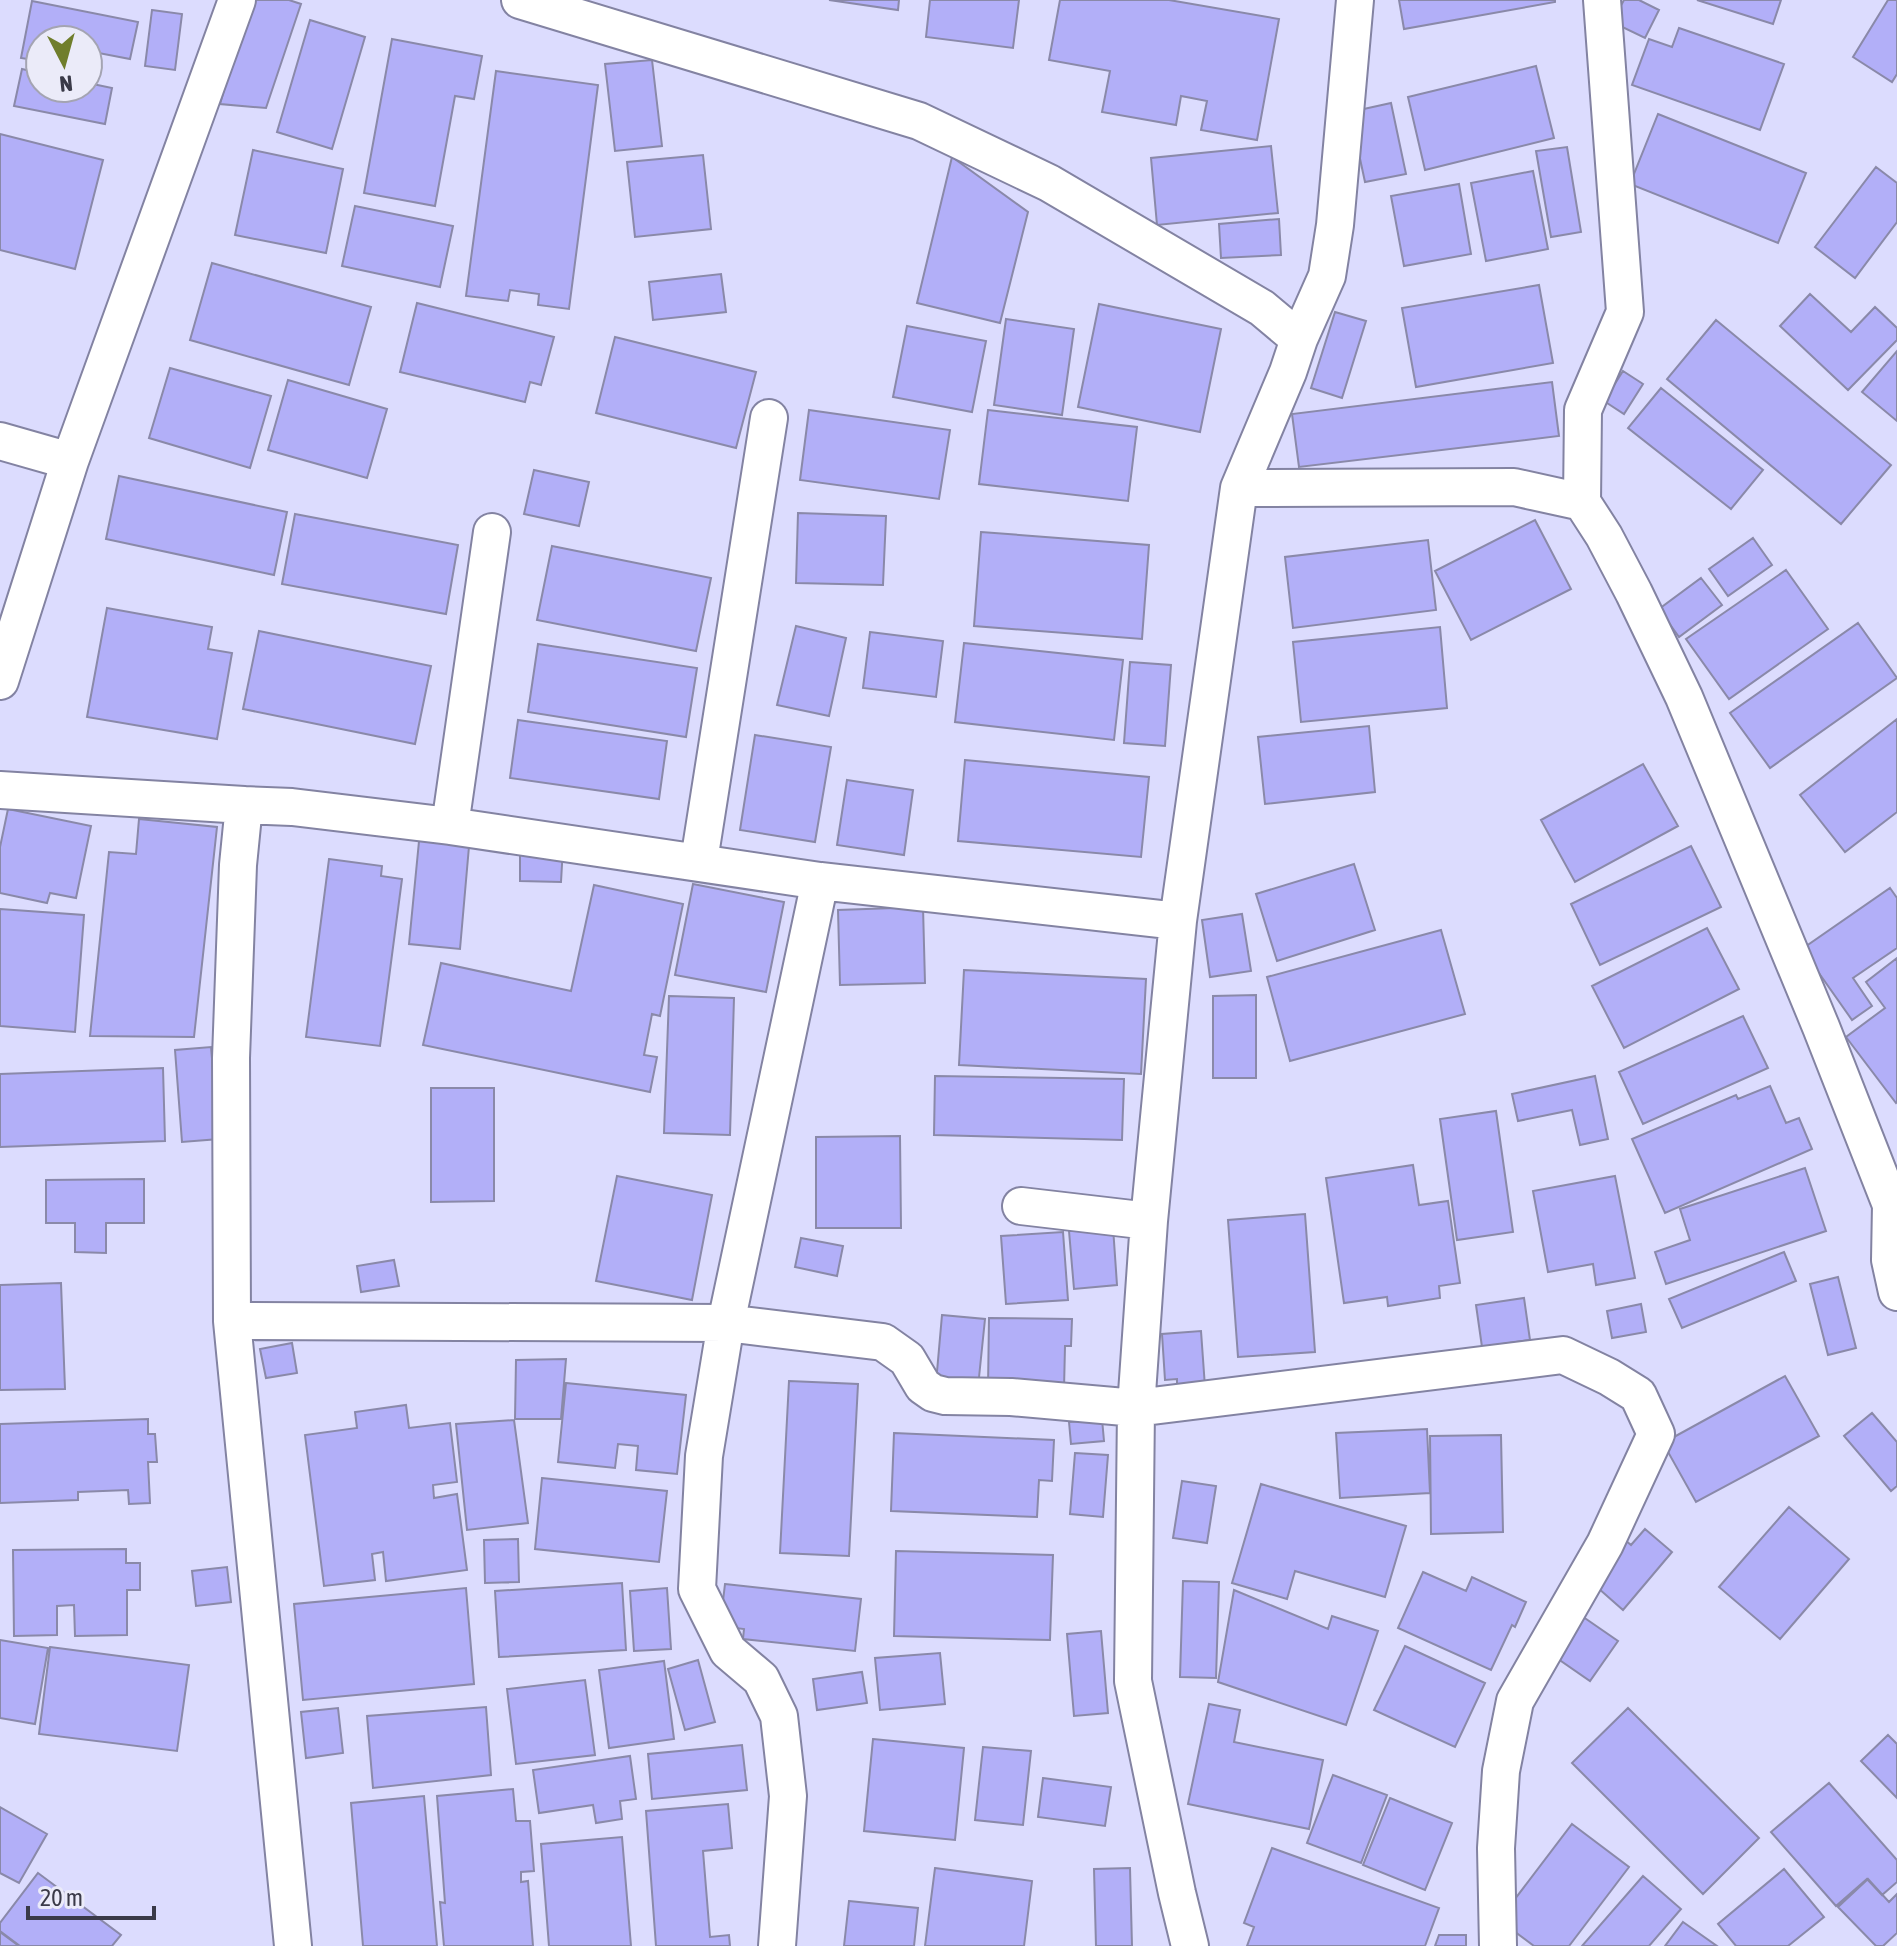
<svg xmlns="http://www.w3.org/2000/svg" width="1897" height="1946" font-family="'Asap Condensed',sans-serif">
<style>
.building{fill:#b2aff8;stroke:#8a89a9;stroke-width:2}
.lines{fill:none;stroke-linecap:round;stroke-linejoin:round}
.minor-casing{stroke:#8383a2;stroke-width:40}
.minor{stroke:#fff;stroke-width:36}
</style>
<rect width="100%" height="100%" fill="#dcdcfe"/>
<!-- building -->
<path class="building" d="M 250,0 L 289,0 L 301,4 L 266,108 L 220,104 Z
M 829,0 L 899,0 L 898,10 Z
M 930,0 L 1019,0 L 1013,48 L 926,37 Z
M 1060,0 L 1169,0 L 1279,19 L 1257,140 L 1201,130 L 1207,101 L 1181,96 L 1176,125 L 1102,112 L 1110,71 L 1049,60 Z
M 1399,0 L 1555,0 L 1555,2 L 1404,29 Z
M 1624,0 L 1639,0 L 1659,10 L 1645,38 L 1612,22 Z
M 1697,0 L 1781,0 L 1773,24 Z
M 1888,0 L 1897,0 L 1897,74 L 1892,82 L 1853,57 Z
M 32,1 L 138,22 L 130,59 L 88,51 L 88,40 L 40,40 L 40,61 L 21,58 Z
M 152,10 L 182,14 L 175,70 L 145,66 Z
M 310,20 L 365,37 L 332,149 L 277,132 Z
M 1679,28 L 1784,64 L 1760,130 L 1632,85 L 1649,39 L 1672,47 Z
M 392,39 L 482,56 L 474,99 L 455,96 L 435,206 L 364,193 Z
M 652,60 L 662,146 L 615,151 L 605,64 Z
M 1536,66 L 1554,138 L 1425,170 L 1408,97 Z
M 22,69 L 40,73 L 40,88 L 88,88 L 88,83 L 112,88 L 105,124 L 14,106 Z
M 496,71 L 598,85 L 569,309 L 538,305 L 539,294 L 510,290 L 508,301 L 466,296 Z
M 1391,103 L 1406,174 L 1365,182 L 1350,112 Z
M 1658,114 L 1806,173 L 1778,243 L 1630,184 Z
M 0,134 L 103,160 L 75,269 L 0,250 Z
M 1271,146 L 1278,213 L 1157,225 L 1151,158 Z
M 1567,147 L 1581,232 L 1551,237 L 1536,151 Z
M 253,150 L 343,169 L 326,253 L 235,235 Z
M 703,155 L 711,229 L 635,237 L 627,162 Z
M 952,157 L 1028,212 L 1000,323 L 917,303 Z
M 1876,167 L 1897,183 L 1897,222 L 1855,278 L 1815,247 Z
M 1533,171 L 1548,249 L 1486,261 L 1471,183 Z
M 1459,184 L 1471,254 L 1404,266 L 1391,196 Z
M 355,206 L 453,226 L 440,287 L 342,266 Z
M 1279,219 L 1281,255 L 1221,258 L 1219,224 Z
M 212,263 L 371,307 L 349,385 L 190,340 Z
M 721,274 L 726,312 L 653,320 L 649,282 Z
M 1539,285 L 1553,363 L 1416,387 L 1402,308 Z
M 1810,294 L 1851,332 L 1875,307 L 1897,328 L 1897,340 L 1848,390 L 1780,326 Z
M 417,303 L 554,337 L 541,385 L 530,382 L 525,402 L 400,372 Z
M 1099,304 L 1221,329 L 1200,432 L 1078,407 Z
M 1335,312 L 1366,321 L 1342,398 L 1311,388 Z
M 1006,319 L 1074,329 L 1062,415 L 994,405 Z
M 1716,320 L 1891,465 L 1841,524 L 1667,379 Z
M 907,326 L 986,341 L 972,412 L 893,397 Z
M 615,337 L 756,372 L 736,448 L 596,413 Z
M 1897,351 L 1897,421 L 1862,392 Z
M 170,368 L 271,396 L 250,468 L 149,438 Z
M 1623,371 L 1643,384 L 1624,414 L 1604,401 Z
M 288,380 L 387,409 L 367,478 L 268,450 Z
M 1552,382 L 1559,436 L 1299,467 L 1292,414 Z
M 1661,388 L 1763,470 L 1731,509 L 1628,428 Z
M 809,410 L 950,430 L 939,499 L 800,480 Z
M 988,410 L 1137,427 L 1128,501 L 979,484 Z
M 534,470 L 589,482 L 579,526 L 524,514 Z
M 119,476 L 287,512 L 274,575 L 106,539 Z
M 798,513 L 886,516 L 883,585 L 796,583 Z
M 295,514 L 458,545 L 446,614 L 282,584 Z
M 1535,520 L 1571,589 L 1471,640 L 1435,571 Z
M 981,532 L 1149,545 L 1142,639 L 974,626 Z
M 1753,538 L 1772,565 L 1728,596 L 1709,569 Z
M 1428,540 L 1436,610 L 1293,628 L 1285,557 Z
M 552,546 L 711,578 L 696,651 L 537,620 Z
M 1786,570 L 1828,629 L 1729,699 L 1686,639 Z
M 1701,578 L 1722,605 L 1679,637 L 1659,609 Z
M 107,608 L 212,627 L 208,649 L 232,653 L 217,739 L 87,717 Z
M 1858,623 L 1897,678 L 1770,768 L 1730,713 Z
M 796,626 L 846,638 L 829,716 L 777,705 Z
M 1440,627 L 1447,708 L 1301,722 L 1293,642 Z
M 259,631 L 431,666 L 415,744 L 243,709 Z
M 870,632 L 943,641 L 936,697 L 863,688 Z
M 964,643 L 1123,660 L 1114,740 L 955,722 Z
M 538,644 L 697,668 L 686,737 L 528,712 Z
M 1130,662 L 1171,665 L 1165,746 L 1124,743 Z
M 1897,719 L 1897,812 L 1845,852 L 1800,795 Z
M 518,720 L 667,741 L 659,799 L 510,778 Z
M 1369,726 L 1375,792 L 1265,804 L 1258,737 Z
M 755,735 L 831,747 L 815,842 L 740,830 Z
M 965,760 L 1149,777 L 1141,857 L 958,841 Z
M 1643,764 L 1678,826 L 1575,882 L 1541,820 Z
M 847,780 L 913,790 L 904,855 L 837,845 Z
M 8,809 L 91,826 L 76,898 L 50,893 L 47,903 L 0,893 L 0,847 Z
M 139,819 L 217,827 L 194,1037 L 90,1036 L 109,852 L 136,854 Z
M 420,831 L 470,835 L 460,949 L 409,944 Z
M 520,846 L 563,847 L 561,882 L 520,881 Z
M 1691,846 L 1721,907 L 1600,965 L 1571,904 Z
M 329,859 L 382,866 L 381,876 L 402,879 L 380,1046 L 306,1037 Z
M 1354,864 L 1375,930 L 1277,961 L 1256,894 Z
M 693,884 L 784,902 L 766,992 L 675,975 Z
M 594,885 L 683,904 L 660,1016 L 652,1014 L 644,1055 L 657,1057 L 650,1092 L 423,1045 L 441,963 L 571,991 Z
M 1890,888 L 1897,898 L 1897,948 L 1853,978 L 1872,1006 L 1852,1020 L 1802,949 Z
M 923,907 L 925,983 L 840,985 L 838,910 Z
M 0,909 L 84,915 L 75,1032 L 0,1026 Z
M 1242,914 L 1251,971 L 1210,977 L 1202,920 Z
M 1707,928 L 1739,989 L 1624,1048 L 1592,986 Z
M 1441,930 L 1465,1014 L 1290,1061 L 1267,977 Z
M 1897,958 L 1897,1102 L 1896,1103 L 1846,1037 L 1885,1008 L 1866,982 Z
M 964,970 L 1146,979 L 1141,1074 L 959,1065 Z
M 1256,995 L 1256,1078 L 1213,1078 L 1213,996 Z
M 669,996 L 734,998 L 730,1135 L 664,1133 Z
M 1743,1016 L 1768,1068 L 1643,1124 L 1619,1072 Z
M 211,1047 L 219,1139 L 182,1142 L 175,1050 Z
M 163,1068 L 165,1141 L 0,1147 L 0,1074 Z
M 935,1076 L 1124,1079 L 1122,1140 L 934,1135 Z
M 1595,1076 L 1608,1139 L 1580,1145 L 1572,1110 L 1518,1121 L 1512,1094 Z
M 1770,1086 L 1786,1123 L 1799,1118 L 1812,1149 L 1665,1213 L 1632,1139 L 1736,1095 L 1738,1099 Z
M 431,1088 L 494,1088 L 494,1201 L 431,1202 Z
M 1496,1111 L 1513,1232 L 1457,1240 L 1440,1119 Z
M 900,1136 L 901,1228 L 816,1228 L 816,1137 Z
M 1413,1165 L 1419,1205 L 1448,1201 L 1460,1283 L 1439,1286 L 1440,1298 L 1388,1306 L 1387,1297 L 1344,1303 L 1326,1178 Z
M 1805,1168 L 1826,1231 L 1666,1284 L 1655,1252 L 1690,1240 L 1680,1209 Z
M 617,1176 L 712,1195 L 692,1300 L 596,1281 Z
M 1615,1176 L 1635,1278 L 1596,1285 L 1593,1264 L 1548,1272 L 1533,1191 Z
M 144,1179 L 144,1223 L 106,1223 L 106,1253 L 75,1252 L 75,1223 L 46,1223 L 46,1180 Z
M 1305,1214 L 1315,1352 L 1238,1357 L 1228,1220 Z
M 1113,1227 L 1117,1285 L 1074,1289 L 1069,1231 Z
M 1063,1232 L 1068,1300 L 1006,1304 L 1001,1236 Z
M 801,1238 L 843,1246 L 837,1276 L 795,1267 Z
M 1784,1252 L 1796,1281 L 1682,1328 L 1669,1299 Z
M 394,1260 L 399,1286 L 361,1292 L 357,1266 Z
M 1838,1277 L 1856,1348 L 1828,1355 L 1810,1284 Z
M 61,1283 L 65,1389 L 0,1390 L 0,1285 Z
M 1524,1298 L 1530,1340 L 1482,1347 L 1476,1305 Z
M 1641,1304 L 1646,1332 L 1612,1338 L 1607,1311 Z
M 942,1315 L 985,1319 L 978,1387 L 936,1383 Z
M 989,1318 L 1072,1319 L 1071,1346 L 1065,1346 L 1064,1389 L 988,1388 Z
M 1201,1331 L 1205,1387 L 1177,1389 L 1177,1379 L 1165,1380 L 1162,1334 Z
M 292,1343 L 297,1373 L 266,1378 L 260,1349 Z
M 566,1359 L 561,1419 L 515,1419 L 516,1360 Z
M 1785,1376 L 1819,1436 L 1696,1502 L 1663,1443 Z
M 789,1381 L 858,1384 L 849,1556 L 780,1553 Z
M 566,1383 L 686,1395 L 677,1474 L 636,1470 L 638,1446 L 618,1444 L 615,1468 L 558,1462 Z
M 406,1405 L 409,1428 L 450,1423 L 457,1482 L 433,1485 L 434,1498 L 457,1494 L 467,1570 L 386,1581 L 383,1552 L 372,1554 L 375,1580 L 324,1586 L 305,1435 L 357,1428 L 355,1412 Z
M 1872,1413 L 1897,1442 L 1897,1486 L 1891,1491 L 1844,1436 Z
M 148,1419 L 148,1434 L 155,1434 L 157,1462 L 148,1462 L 150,1503 L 129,1504 L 128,1490 L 78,1492 L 78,1500 L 0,1503 L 0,1424 Z
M 1102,1419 L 1104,1441 L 1071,1444 L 1069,1422 Z
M 514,1420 L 528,1523 L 467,1530 L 456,1424 Z
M 1427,1429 L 1430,1493 L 1340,1498 L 1336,1433 Z
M 894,1433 L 1054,1440 L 1052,1481 L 1039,1480 L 1037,1517 L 891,1511 Z
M 1501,1435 L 1503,1532 L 1431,1534 L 1430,1436 Z
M 1075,1453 L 1108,1455 L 1103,1517 L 1070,1514 Z
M 542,1478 L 667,1491 L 659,1562 L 535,1549 Z
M 1182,1481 L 1216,1486 L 1207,1543 L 1173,1538 Z
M 1261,1484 L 1406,1526 L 1385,1597 L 1295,1571 L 1287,1599 L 1232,1583 Z
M 1789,1507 L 1849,1559 L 1780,1639 L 1719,1587 Z
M 1645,1529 L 1672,1552 L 1623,1610 L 1590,1581 L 1625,1540 L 1631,1545 Z
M 518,1539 L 519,1582 L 485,1583 L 484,1540 Z
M 126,1549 L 126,1563 L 140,1563 L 140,1590 L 127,1590 L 127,1635 L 75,1636 L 74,1605 L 57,1606 L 57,1635 L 14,1636 L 13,1550 Z
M 896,1551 L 1053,1555 L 1050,1640 L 894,1636 Z
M 227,1567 L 231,1602 L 196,1606 L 192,1571 Z
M 1423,1572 L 1466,1591 L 1472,1577 L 1526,1602 L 1515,1627 L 1512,1625 L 1491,1670 L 1398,1628 Z
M 1183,1581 L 1219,1582 L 1216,1678 L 1180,1677 Z
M 622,1583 L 626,1650 L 499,1657 L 495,1591 Z
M 725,1584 L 861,1599 L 855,1651 L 743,1639 L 744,1629 L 720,1626 Z
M 466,1588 L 474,1684 L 303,1700 L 294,1604 Z
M 667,1588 L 671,1649 L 634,1651 L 630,1591 Z
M 1234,1590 L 1328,1629 L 1332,1616 L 1378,1631 L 1346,1725 L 1218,1682 Z
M 1576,1612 L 1618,1641 L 1590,1681 L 1548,1652 Z
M 1101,1631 L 1108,1713 L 1074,1716 L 1067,1634 Z
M 0,1640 L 48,1648 L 35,1724 L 0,1718 Z
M 1405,1646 L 1485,1683 L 1455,1747 L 1374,1710 Z
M 50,1647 L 189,1665 L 177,1751 L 39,1734 Z
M 940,1653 L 945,1704 L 880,1710 L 875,1658 Z
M 698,1660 L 715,1722 L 685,1730 L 668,1669 Z
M 664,1661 L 674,1739 L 609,1748 L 599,1670 Z
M 862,1672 L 867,1703 L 817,1710 L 813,1679 Z
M 585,1680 L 595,1755 L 516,1764 L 507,1689 Z
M 1209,1704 L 1240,1710 L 1234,1742 L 1323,1760 L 1309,1829 L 1188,1804 Z
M 486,1707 L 491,1775 L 373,1788 L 367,1716 Z
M 338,1708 L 343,1753 L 306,1758 L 301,1712 Z
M 1628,1708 L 1759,1838 L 1703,1894 L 1572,1763 Z
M 1888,1735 L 1897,1744 L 1897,1798 L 1861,1761 Z
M 873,1739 L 964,1748 L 955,1840 L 864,1831 Z
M 742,1745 L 747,1790 L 652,1799 L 648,1754 Z
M 983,1747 L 1031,1751 L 1023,1825 L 975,1820 Z
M 630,1756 L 636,1799 L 620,1801 L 622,1819 L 596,1823 L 593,1805 L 539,1813 L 533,1770 Z
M 1333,1775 L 1387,1795 L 1361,1863 L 1307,1843 Z
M 1043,1778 L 1111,1787 L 1105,1826 L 1038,1817 Z
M 1829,1783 L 1897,1860 L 1897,1882 L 1882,1895 L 1867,1879 L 1836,1906 L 1771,1832 Z
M 513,1789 L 516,1821 L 530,1821 L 534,1871 L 521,1872 L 521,1882 L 528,1881 L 533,1946 L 444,1946 L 440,1902 L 445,1903 L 437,1796 Z
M 424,1796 L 437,1946 L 363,1946 L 351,1803 Z
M 1390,1798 L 1452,1823 L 1425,1890 L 1363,1865 Z
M 728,1804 L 732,1848 L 703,1851 L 710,1937 L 729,1935 L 730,1946 L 656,1946 L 646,1811 Z
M 0,1807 L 47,1834 L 19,1883 L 0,1873 Z
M 1572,1824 L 1629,1867 L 1569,1946 L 1534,1946 L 1499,1920 Z
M 622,1837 L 631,1946 L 549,1946 L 541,1844 Z
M 1272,1848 L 1439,1908 L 1425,1946 L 1247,1946 L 1254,1927 L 1244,1923 Z
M 935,1868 L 1032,1881 L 1024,1946 L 925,1946 Z
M 1130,1868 L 1132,1946 L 1096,1946 L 1094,1869 Z
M 1784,1869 L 1824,1917 L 1788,1946 L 1736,1946 L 1718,1924 Z
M 38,1873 L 121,1935 L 112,1946 L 20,1946 L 0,1931 L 0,1923 Z
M 1643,1876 L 1681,1909 L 1649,1946 L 1582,1946 Z
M 1868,1879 L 1889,1902 L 1897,1894 L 1897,1933 L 1883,1946 L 1876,1946 L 1838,1907 Z
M 849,1901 L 918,1908 L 914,1946 L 844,1946 Z
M 1683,1922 L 1717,1946 L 1665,1946 Z
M 0,1932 L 19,1946 L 0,1946 Z
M 1439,1935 L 1466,1935 L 1466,1946 L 1435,1946 Z"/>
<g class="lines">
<!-- minor casing -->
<g class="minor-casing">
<path id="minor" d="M 520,0 L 919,121 L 1049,183 L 1262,308 L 1299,339 L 1288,372 L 1239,488 L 1178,921 L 1149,1221 L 1136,1408 L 1133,1681 L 1177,1893 L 1190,1946
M 1299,339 L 1327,276 L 1335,225 L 1355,0
M 0,441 L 70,461
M 1239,488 L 1514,487 L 1582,502 L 1604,536 L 1634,593 L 1684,697 L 1821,1027 L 1891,1205 L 1890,1260 L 1897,1292
M 1582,502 L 1583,410 L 1625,312 L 1602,0
M 0,681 L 70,461 L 237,0
M 0,790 L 244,805
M 450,826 L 492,532
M 699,861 L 769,418
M 1021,1206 L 1149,1221
M 232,1321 L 726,1323 L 883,1342 L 907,1359 L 923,1386 L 933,1393 L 945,1396 L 1011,1397 L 1136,1408 L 1563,1355 L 1609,1377 L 1638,1395 L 1656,1434 L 1605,1544 L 1515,1701 L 1501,1771 L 1496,1848 L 1498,1946
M 293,1946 L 232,1321 L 231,1058 L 238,865 L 244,805 L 292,807 L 450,826 L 820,881 L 1178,921
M 777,1946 L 788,1796 L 779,1716 L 761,1679 L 728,1651 L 697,1589 L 704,1456 L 726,1323 L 820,881"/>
</g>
<!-- minor -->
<use href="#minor" class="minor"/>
</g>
<!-- north arrow -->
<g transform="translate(64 64) rotate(174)"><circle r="38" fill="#ebebf9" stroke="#a4a4b2" stroke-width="2"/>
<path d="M0-6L14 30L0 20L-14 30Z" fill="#707e2c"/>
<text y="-12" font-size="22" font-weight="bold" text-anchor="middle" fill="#3a3a48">N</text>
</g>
<!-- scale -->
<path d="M28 1906v12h126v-12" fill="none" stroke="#3a3a48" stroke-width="4"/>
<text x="40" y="1906" font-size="24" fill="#3a3a48" stroke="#ebebf9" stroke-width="6" paint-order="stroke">20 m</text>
</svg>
